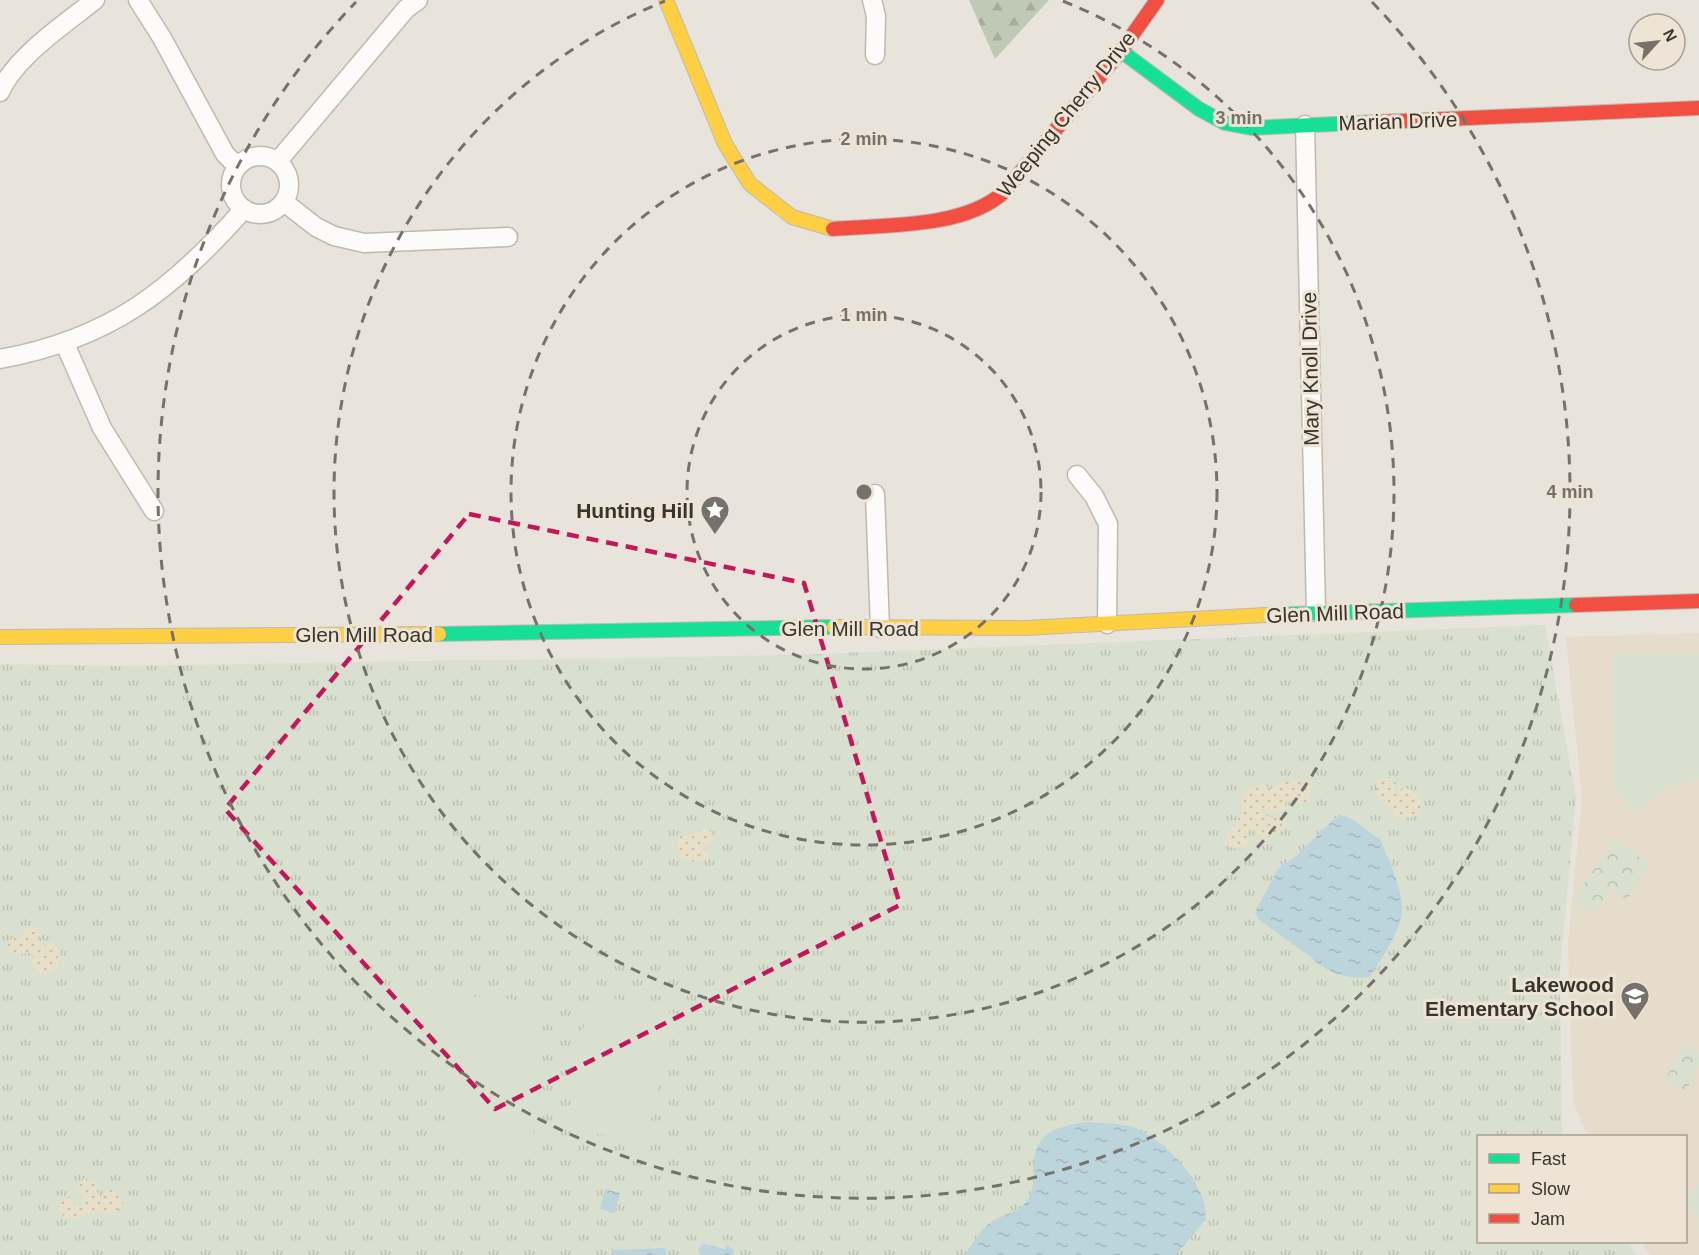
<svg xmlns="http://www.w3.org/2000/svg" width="1699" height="1255" font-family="Helvetica,sans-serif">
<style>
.built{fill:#e5dccc}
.grass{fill:url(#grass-tufts)}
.forest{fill:url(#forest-firs)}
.sand{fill:url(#sand-dots)}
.park{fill:url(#park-crowns)}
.pitch{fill:#dae0cf}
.water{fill:url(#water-ripples)}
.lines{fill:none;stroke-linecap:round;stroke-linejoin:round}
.street-casing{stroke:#bebab3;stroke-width:21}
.fast-casing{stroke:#bebab3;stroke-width:16}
.slow-casing{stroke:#bebab3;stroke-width:16}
.jam-casing{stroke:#bebab3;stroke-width:16}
.street{stroke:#fcfbfa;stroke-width:18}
.fast{stroke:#16e098;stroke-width:14}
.slow{stroke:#ffcf43;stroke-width:14}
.jam{stroke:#f24e42;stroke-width:14}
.marked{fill:none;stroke:#c2185b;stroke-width:4.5;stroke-dasharray:12 8;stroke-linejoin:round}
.ring{fill:none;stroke:#76716b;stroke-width:3;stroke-dasharray:10 8}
.labels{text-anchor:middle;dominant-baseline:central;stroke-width:6;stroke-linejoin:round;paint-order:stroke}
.street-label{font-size:21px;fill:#38342e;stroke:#eee4d5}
.poi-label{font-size:21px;font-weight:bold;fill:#38342e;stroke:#eee4d5;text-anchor:end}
.centre{fill:#76716b;stroke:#eee4d5;stroke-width:3}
.ring-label{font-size:18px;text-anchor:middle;font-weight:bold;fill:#76716b;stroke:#eee4d5;stroke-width:6;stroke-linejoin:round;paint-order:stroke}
</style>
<defs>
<pattern id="grass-tufts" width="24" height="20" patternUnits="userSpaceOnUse" patternTransform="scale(1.5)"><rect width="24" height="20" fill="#dae0cf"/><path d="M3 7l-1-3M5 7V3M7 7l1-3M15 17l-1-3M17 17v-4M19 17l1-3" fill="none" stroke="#bcc1b2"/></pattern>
<pattern id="forest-firs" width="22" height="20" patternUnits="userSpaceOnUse" patternTransform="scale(1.5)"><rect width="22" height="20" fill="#c0c9b6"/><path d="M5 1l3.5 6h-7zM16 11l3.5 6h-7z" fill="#a6ad9d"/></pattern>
<pattern id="sand-dots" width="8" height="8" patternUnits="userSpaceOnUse" patternTransform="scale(1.5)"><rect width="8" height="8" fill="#e7dfc7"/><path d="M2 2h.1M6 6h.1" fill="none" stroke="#c7c0ab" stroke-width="1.8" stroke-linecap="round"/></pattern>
<pattern id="park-crowns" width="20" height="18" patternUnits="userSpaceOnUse" patternTransform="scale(1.5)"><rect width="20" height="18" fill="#dae0cf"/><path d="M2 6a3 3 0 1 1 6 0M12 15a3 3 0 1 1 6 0" fill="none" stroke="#bcc1b2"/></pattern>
<pattern id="water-ripples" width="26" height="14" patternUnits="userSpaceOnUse" patternTransform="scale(1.5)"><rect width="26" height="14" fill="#bcd5dc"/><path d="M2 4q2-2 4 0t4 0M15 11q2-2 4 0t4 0" fill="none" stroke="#a2b7bd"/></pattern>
</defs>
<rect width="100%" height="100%" fill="#e8e3db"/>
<!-- built -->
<path class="built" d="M 1699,633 L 1699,1255 L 1650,1255 L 1641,1242 L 1686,1242 L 1686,1136 L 1587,1136 L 1573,1101 L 1568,943 L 1582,796 L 1566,637 Z"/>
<!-- grass -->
<path class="grass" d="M 1545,625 L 1576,798 L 1560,969 L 1562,1136 L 1478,1136 L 1478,1242 L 1627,1242 L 1637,1255 L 0,1255 L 0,664 L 118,666 L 792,655 Z"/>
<!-- forest -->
<path class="forest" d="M 969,0 L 1049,0 L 995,59 Z"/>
<!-- sand -->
<path class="sand" d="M 1390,777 L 1396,783 L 1393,790 L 1397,795 L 1399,794 L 1402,788 C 1415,788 1424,800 1419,812 C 1414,816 1408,821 1401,819 C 1395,817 1395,812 1392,809 C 1382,798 1373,800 1377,781 L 1383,778 Z
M 1296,780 L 1307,781 L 1312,787 L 1307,802 L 1303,804 L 1286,801 L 1283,810 L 1278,813 L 1270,812 L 1263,807 L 1260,811 C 1266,820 1277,815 1286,820 L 1287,825 L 1279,833 L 1264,839 L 1254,830 L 1250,829 L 1247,833 L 1249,840 L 1247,845 L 1235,849 L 1229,846 L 1226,836 C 1231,828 1238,820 1241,811 C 1246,795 1239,789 1261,784 L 1272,789 L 1279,782 Z
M 703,828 L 710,830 L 714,837 L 709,844 L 702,846 L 702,849 L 708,852 L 707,859 C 689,867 673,857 678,837 L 698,833 Z
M 31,926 L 40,934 L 38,941 L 44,946 L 51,943 L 60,952 L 58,967 L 44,975 L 39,974 L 31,966 L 31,962 L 34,958 L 32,953 L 19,954 L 7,950 L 6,946 L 12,938 L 21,938 L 23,935 L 22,932 Z
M 84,1178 L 97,1183 L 97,1192 L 100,1197 L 104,1196 L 105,1191 L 108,1189 L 119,1193 L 123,1204 L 121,1208 C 112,1215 104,1211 93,1213 C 82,1215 76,1221 65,1218 L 60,1212 L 60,1204 L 70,1196 L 75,1204 L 82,1205 L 83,1199 L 77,1187 Z"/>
<!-- park -->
<path class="park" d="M 1614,840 L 1650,865 L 1627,900 L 1611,889 L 1594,914 L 1573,900 Z
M 1684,1044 L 1699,1052 L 1699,1066 L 1686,1091 L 1665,1080 Z"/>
<!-- pitch -->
<path class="pitch" d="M 1699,653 L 1699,779 L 1670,785 L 1637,811 L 1614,791 L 1612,654 Z
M 382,988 L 539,1002 L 542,1008 L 532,1156 L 527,1160 L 452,1153 L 448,1146 L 450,1072 L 371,1066 L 368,1063 L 377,992 Z
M 598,994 L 677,1014 L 645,1144 L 565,1127 L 581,1061 L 576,1060 L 584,1025 L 590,1026 Z
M 1697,1184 L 1699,1185 L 1699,1217 L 1686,1209 Z"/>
<!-- water -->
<path class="water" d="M 1343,816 C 1360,820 1366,833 1380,838 C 1388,860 1407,896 1401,919 C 1397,935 1379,963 1370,977 C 1351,981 1325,972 1312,958 L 1258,919 L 1255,912 L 1278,869 L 1295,857 L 1335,818 Z
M 1087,1122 C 1104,1124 1122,1122 1138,1129 C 1166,1142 1209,1186 1206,1219 L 1176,1255 L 964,1255 C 972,1245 980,1230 990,1223 C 1002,1214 1016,1214 1026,1202 C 1034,1191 1033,1184 1033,1172 C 1034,1133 1052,1127 1087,1122 Z
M 605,1189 L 620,1193 L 615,1213 L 600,1209 Z
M 703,1244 L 725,1249 L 727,1245 L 734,1250 L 734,1255 L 700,1255 L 698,1249 Z
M 611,1248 L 614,1250 L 665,1248 L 667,1255 L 612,1255 Z"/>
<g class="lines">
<!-- street casing -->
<g class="street-casing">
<path id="street" d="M 138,0 L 162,38 L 225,154 L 237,166
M 872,0 L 876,16 L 875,55
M 0,92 C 15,57 66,23 95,0
M 1305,125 L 1316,612
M231 185a29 29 0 1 1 58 0a29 29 0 1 1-58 0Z
M 278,161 L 406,9 L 418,0
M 284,202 L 316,227 L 334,236 L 364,243 L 508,237
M 65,344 L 102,428 L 154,511
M 0,359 C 110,339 171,291 244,209
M 1077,475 L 1094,496 L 1108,524 L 1107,624
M 875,494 L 880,628"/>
</g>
<!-- fast casing -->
<g class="fast-casing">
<path id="fast" d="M 1121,51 L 1199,109 L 1225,123 L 1251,128 L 1378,122
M 1266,615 L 1576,605
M 439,634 L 834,627"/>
</g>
<!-- slow casing -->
<g class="slow-casing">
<path id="slow" d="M 666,0 L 725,144 L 750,184 L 792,217 L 833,229
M 834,627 L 1025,628 L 1266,615
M 0,637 L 439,634"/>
</g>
<!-- jam casing -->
<g class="jam-casing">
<path id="jam" d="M 1378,122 L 1699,108
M 833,229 C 885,225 965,228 1004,192 L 1121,51 L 1157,0
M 1576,605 L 1699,601"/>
</g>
<!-- street -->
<use href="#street" class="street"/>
<!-- fast -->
<use href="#fast" class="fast"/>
<!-- slow -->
<use href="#slow" class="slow"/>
<!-- jam -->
<use href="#jam" class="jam"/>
</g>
<!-- marked area -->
<path class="marked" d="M 469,514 L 804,583 L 900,905 L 495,1109 L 225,809 Z"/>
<!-- distance rings -->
<g class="ring">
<circle cx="864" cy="492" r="177"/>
<circle cx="864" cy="492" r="353"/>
<path d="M1063 1A530 530 0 1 1 665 1"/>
<path d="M1372 2A706 706 0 1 1 356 2"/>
</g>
<!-- icons -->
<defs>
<g id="sight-pin" transform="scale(1.5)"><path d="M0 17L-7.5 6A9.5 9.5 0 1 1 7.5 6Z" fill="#76716b" stroke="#eee4d5"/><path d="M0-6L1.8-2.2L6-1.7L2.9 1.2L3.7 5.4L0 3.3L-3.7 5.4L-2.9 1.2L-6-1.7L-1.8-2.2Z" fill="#fff"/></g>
<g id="school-pin" transform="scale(1.5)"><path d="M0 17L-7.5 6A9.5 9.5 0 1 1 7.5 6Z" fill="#76716b" stroke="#eee4d5"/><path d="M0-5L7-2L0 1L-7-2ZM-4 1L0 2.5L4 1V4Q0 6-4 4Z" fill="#fff"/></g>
</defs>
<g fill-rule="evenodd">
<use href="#sight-pin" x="715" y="510"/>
<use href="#school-pin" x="1635" y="996"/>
</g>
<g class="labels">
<!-- street labels -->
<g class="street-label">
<text transform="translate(1066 114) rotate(-51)">Weeping Cherry Drive</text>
<text transform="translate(1398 121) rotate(-2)">Marian Drive</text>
<text transform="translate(1310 369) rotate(-91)">Mary Knoll Drive</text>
<text transform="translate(1335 613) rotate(-2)">Glen Mill Road</text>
<text x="850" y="628">Glen Mill Road</text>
<text x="364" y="634">Glen Mill Road</text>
</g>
<!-- poi labels -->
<g class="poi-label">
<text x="694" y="510">Hunting Hill</text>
<text x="1614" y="984">Lakewood<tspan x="1614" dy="24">Elementary School</tspan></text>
</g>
</g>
<circle cx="864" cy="492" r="9" class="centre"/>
<g class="ring-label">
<text x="1239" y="124">3 min</text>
<text x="864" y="145">2 min</text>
<text x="864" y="321">1 min</text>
<text x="1570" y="498">4 min</text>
</g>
<!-- legend -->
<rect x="1477" y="1135" width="210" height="108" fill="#eee4d5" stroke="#a59e92" stroke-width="1.5"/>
<rect x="1489" y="1154" width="30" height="9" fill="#16e098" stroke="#a59e92" stroke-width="1.5"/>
<text x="1531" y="1165" font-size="18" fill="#38342e">Fast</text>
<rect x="1489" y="1184" width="30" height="9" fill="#ffcf43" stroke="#a59e92" stroke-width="1.5"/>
<text x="1531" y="1195" font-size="18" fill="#38342e">Slow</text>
<rect x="1489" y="1214" width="30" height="9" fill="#f24e42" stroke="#a59e92" stroke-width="1.5"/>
<text x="1531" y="1225" font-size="18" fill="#38342e">Jam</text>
<!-- north arrow -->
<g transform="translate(1657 42) rotate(63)"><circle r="28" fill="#eee4d5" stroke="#a59e92" stroke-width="1.5"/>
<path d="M0-4.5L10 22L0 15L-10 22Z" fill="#76716b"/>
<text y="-9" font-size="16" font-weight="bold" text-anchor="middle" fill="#38342e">N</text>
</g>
</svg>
